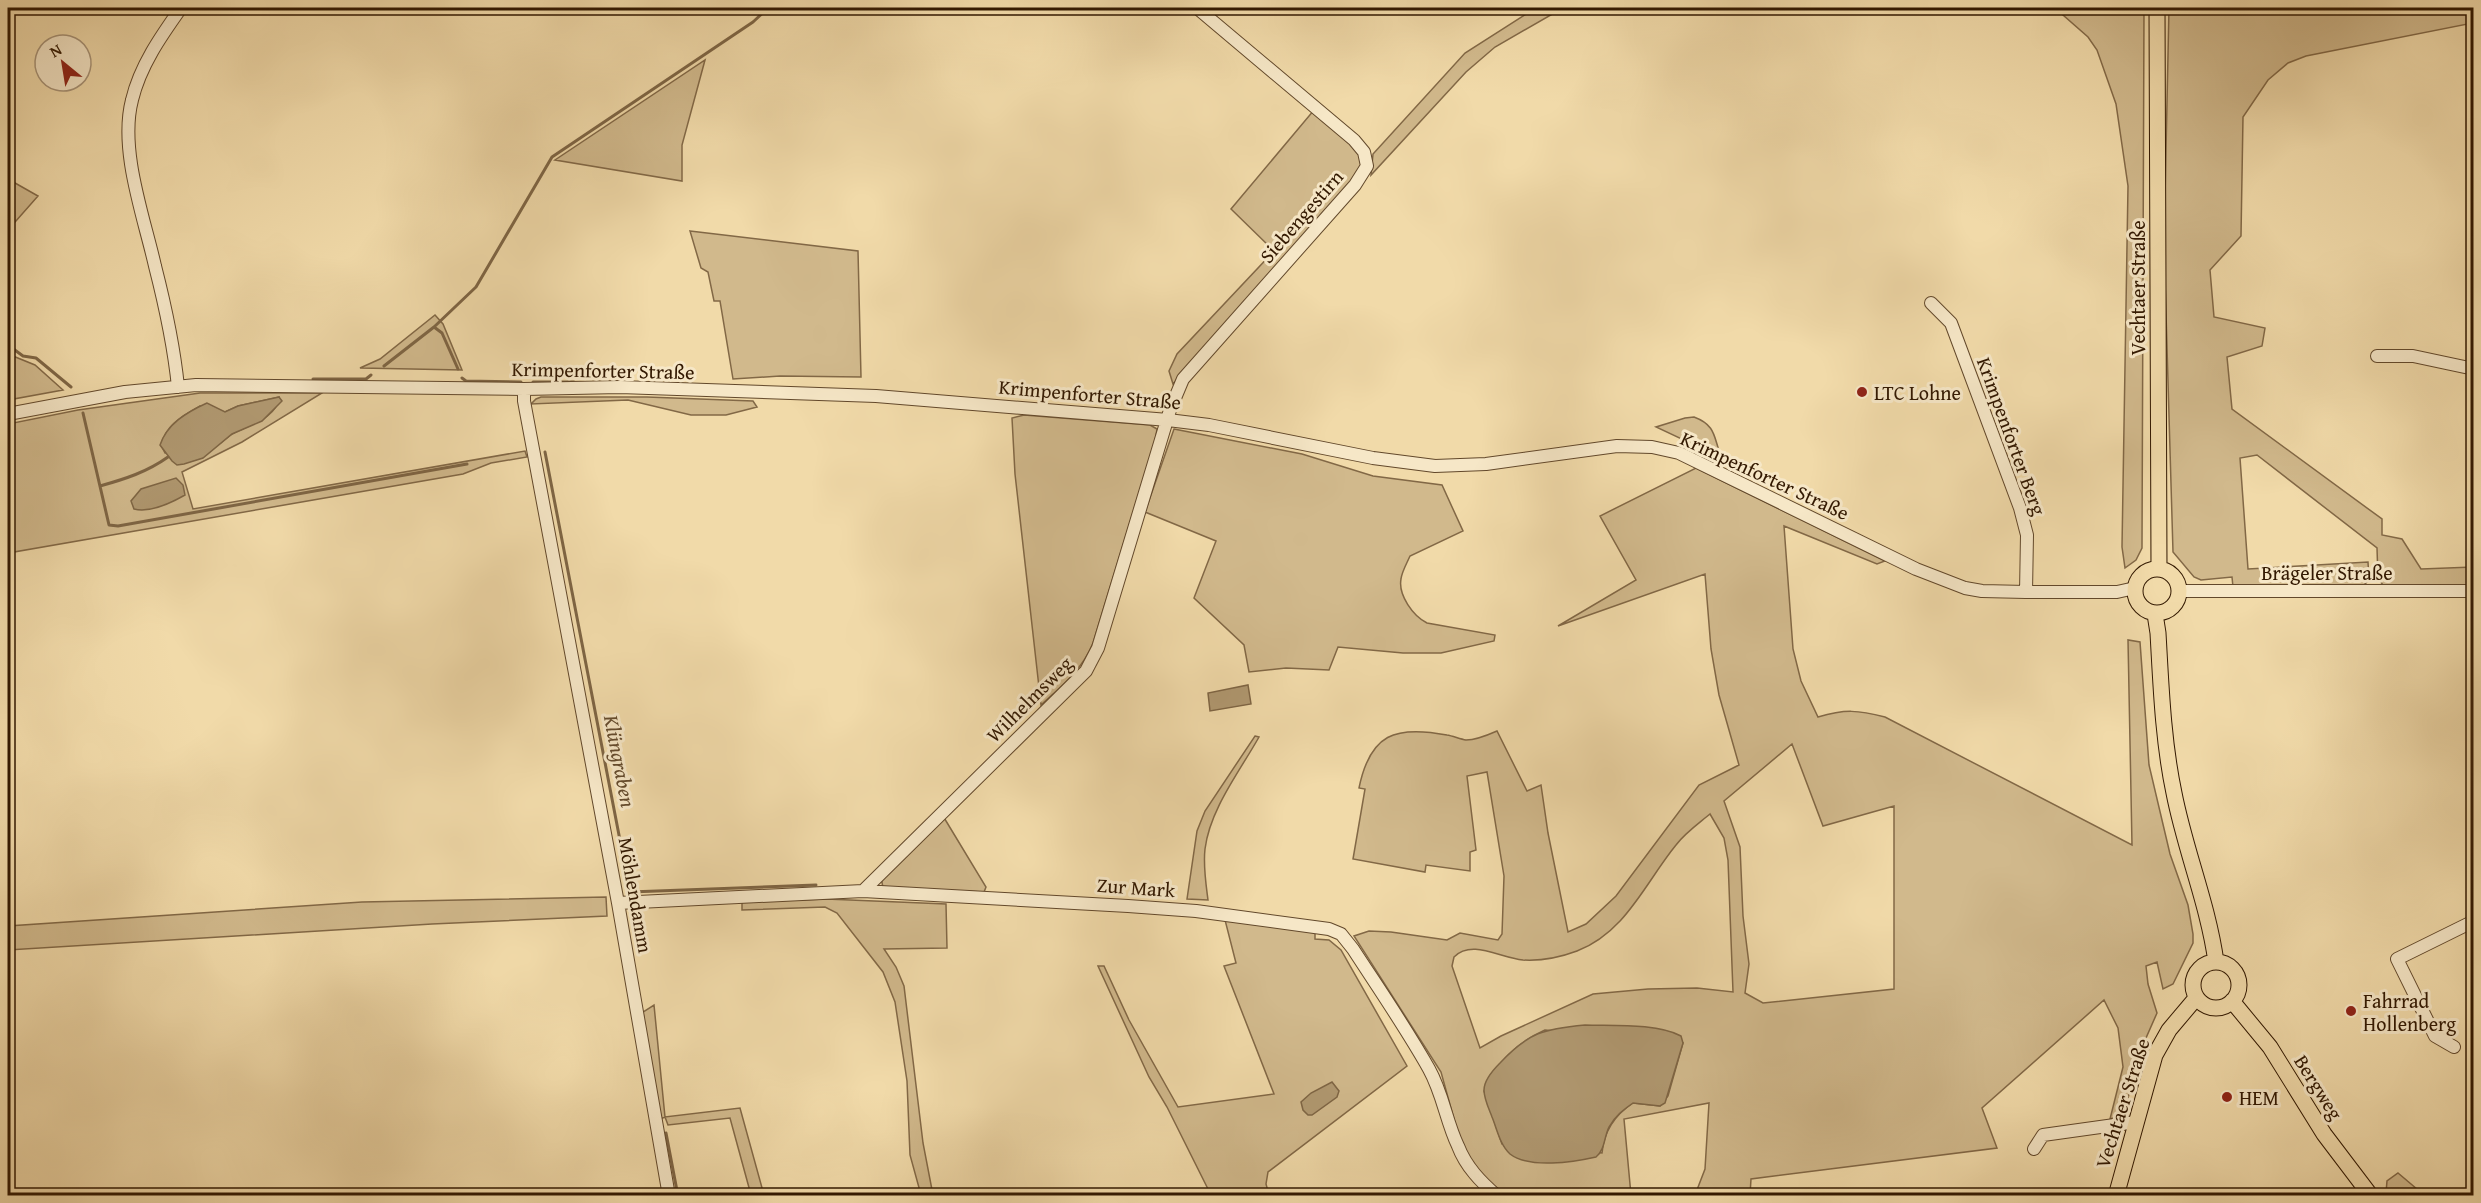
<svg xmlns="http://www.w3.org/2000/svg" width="2481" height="1203" font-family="'Gentium Book Plus',serif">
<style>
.green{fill:#d1b98c;stroke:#826846;stroke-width:1.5;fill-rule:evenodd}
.water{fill:#b09870;stroke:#7e6544;stroke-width:1.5}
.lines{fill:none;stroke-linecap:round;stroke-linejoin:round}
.stream{stroke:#7e6544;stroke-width:3}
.minor-casing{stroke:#62482b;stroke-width:14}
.major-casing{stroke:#321801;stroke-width:17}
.minor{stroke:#f6e7c7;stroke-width:12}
.major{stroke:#f1daa9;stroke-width:15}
.poi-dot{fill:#8f2418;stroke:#f6e7c7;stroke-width:2}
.labels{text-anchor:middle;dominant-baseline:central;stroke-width:6;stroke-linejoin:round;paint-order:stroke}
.street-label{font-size:20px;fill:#321801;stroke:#f6e7c7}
.poi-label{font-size:20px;fill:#321801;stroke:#f6e7c7;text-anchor:start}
.water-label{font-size:21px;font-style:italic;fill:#644b2d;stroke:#f6e7c7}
</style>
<rect width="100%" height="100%" fill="#f1daa9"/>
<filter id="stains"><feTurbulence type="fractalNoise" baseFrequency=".00333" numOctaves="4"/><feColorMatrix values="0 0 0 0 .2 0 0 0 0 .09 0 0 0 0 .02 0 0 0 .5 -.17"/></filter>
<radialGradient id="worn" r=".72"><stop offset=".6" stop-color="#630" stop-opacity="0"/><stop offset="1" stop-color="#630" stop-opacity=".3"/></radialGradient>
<!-- green -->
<path class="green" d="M 1531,8 L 1563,8 L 1495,47 L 1466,72 L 1371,175 L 1373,154 L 1465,53 L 1531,11 Z
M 2055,8 L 2144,8 L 2142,548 L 2136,560 L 2125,568 L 2122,547 L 2128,186 L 2116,104 L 2097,50 L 2088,37 Z
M 2169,8 L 2473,8 L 2473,23 L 2306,56 L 2288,63 L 2268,80 L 2243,117 L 2241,236 L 2210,270 L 2214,317 L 2265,328 L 2262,346 L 2227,357 L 2232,409 L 2382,519 L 2382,535 L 2402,539 L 2421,569 L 2473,567 L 2473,585 L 2384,586 L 2378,579 L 2377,548 L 2257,455 L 2240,458 L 2248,569 L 2368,562 L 2369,580 L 2362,587 L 2233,587 L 2232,577 L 2201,580 L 2194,577 L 2173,552 L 2164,245 Z
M 705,60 L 682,145 L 682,181 L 555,160 Z
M 1314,110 L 1361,154 L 1363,166 L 1358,176 L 1173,384 L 1169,371 L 1177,354 L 1274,251 L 1231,209 Z
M 8,179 L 38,196 L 8,230 Z
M 690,231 L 858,251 L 861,377 L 780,376 L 733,379 L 720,301 L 714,301 L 708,272 L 701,268 Z
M 435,315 L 443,324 L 462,370 L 360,368 L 380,359 Z
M 8,354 L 35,365 L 63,390 L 8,400 Z
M 200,393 L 322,393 L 242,442 L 182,472 L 193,509 L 525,451 L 527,457 L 491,463 L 463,474 L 8,553 L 8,424 L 78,410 ZM 279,397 C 277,419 248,425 232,434 C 227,437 223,442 217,445 C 202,451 181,451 165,453 L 161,445 C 166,424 183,416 200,406 L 225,412 L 238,406 Z
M 541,397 L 647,397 L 753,401 L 757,407 L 726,415 L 691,415 L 628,400 L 531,404 L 536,399 Z
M 1024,415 L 1150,425 L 1157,429 L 1155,441 L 1093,643 C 1082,670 1062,686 1041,705 L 1015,474 L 1012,418 Z
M 1694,417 C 1718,426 1713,439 1722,458 L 1656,427 L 1685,418 Z
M 1174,429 L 1302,454 L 1373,476 L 1442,485 L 1463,531 L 1410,556 C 1407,563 1402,571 1401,579 C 1398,595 1413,616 1427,623 L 1495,635 L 1494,641 L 1441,653 L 1403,653 L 1338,647 L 1329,670 L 1286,668 L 1249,672 L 1244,645 L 1194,598 L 1216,541 L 1145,512 Z
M 1696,468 L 1885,561 L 1877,564 L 1784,526 L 1793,649 L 1801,681 L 1818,717 C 1845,709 1858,710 1885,717 L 2132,845 L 2128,640 L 2140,642 L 2149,765 L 2170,854 L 2188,905 L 2193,934 L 2193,943 L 2173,984 L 2163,989 L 2157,962 L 2146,966 L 2148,984 L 2157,1013 L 2135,1063 L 2125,1114 L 2110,1119 L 2123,1067 L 2118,1028 L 2104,1000 L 1982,1108 L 1997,1148 L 1751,1179 L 1750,1195 L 1695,1195 L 1705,1169 L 1709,1103 L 1624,1119 L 1631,1195 L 1503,1195 L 1474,1169 L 1457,1130 L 1441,1072 L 1354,936 L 1369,931 L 1391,932 L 1447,940 L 1460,933 L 1498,940 L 1502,934 L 1504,876 L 1487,772 L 1467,776 L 1476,850 L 1470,852 L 1470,871 L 1426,865 L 1425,872 L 1353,859 L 1365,789 L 1359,788 C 1370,734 1395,725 1447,735 C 1453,736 1460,739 1466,740 C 1476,740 1488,735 1497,731 L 1527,791 L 1541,785 L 1548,833 L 1568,932 L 1586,924 L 1616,896 L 1699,785 L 1739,765 L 1719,695 L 1711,649 L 1705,574 L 1558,626 L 1636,580 L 1600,516 ZM 1792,744 L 1823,826 L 1894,806 L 1894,989 L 1763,1003 L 1745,993 L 1749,964 L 1743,916 L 1740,847 L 1724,801 ZM 1710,814 L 1724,838 L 1728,860 L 1733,992 L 1697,988 L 1648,989 L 1593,994 L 1501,1036 L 1480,1048 L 1452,966 L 1454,957 C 1472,939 1500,958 1523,960 C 1540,961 1561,957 1577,951 C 1626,932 1645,883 1676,845 C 1685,833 1698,824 1710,814 ZM 1545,1030 L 1683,1043 L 1668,1096 L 1660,1106 L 1633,1103 C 1615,1115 1604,1130 1602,1153 L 1502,1144 L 1484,1091 C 1499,1061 1514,1044 1545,1030 Z
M 1255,736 L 1259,737 C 1240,771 1210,809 1205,849 C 1203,866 1206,884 1208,900 L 1187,899 L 1197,831 L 1205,811 Z
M 943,816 L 986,887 L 984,892 L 883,888 L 881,877 Z
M 606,897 L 607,916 L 432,924 L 8,950 L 8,926 L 362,902 Z
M 826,899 L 946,904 L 947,948 L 884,949 L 896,967 L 904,986 L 923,1143 L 933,1195 L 921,1195 L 910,1155 L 907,1081 L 895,1002 L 883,972 L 837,913 L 825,907 L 742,910 L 742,902 Z
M 1225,920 L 1315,932 L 1315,939 L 1329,940 L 1341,950 L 1407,1066 L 1268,1172 L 1266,1184 L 1269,1195 L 1211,1195 L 1167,1107 L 1149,1077 L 1098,966 L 1104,966 L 1129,1020 L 1178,1107 L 1274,1094 L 1224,966 L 1236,963 Z
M 654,1005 L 665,1117 L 740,1108 L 764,1195 L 751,1195 L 730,1118 L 668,1125 L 665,1117 L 658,1120 L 643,1012 Z
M 2398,1173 L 2424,1195 L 2388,1195 L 2386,1193 L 2387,1181 Z"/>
<!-- water -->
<path class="water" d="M 279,397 L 282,401 L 262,421 L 232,434 L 203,458 L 184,464 L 177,465 L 172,461 L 160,445 C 167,424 187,412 207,403 L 225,412 L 238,406 Z
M 176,478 L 183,485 L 185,495 C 171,503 150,513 134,509 L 131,501 L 141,489 Z
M 1248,685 L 1251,704 L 1210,711 L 1208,693 Z
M 1585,1025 C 1612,1026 1657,1023 1681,1036 L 1683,1043 L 1665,1103 L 1660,1106 L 1633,1103 C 1623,1110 1615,1116 1609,1127 C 1604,1137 1605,1150 1596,1157 C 1574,1162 1529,1169 1510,1154 C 1500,1145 1497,1129 1492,1117 C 1489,1109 1484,1099 1484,1090 C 1484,1080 1493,1070 1500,1063 C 1529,1032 1544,1029 1585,1025 Z
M 1332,1082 L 1339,1091 L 1337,1097 L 1312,1115 L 1308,1115 L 1303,1110 L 1301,1102 L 1311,1093 Z"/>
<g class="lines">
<!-- stream -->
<path class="stream" d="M 434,327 L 442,333 L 458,369
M 8,345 L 23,356 L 36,358 L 71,387
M 384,366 L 434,327 L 476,287 L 552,157 L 753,22 L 768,8
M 462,378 L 466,381 L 521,382
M 313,379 L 366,379 L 371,375
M 533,382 L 574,382
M 83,413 L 109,525 L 118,526 L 467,464
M 545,452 L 630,892 L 816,885
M 100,486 C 125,479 147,472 168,457
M 666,1133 L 678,1196"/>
<!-- minor casing -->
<g class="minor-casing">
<path id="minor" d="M 1931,303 L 1951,323 L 2020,508 L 2027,535 L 2026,592
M 2377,356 L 2413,356 L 2474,369
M 178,387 C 174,347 165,305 155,266 C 144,217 119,150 132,100 C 140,66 161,36 181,8
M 524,389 L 524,401 L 618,903 L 669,1196
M 8,414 L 125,392 L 196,385 L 524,389 L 620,387 L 876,396 L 1168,420 L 1209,425 L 1373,458 L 1435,466 L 1486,464 L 1617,446 L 1652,447 L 1679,453 L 1916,569 L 1965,588 L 1982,591 L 2026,592 L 2117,592 L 2135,588
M 2180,591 L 2474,591
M 863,891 L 1086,671 L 1098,648 L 1170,410 L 1183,379 L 1355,185 L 1367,166 L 1364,152 L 1354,140 L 1197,8
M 618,903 L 863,891 L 1128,906 L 1196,911 L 1329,929 L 1341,934 L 1353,949 C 1379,989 1406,1028 1429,1069 C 1443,1094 1446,1121 1458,1146 C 1466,1167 1481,1182 1497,1196
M 2454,1047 L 2435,1036 L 2397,959 L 2474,921
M 2034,1149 L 2043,1135 L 2136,1122"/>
</g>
<!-- major casing -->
<g class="major-casing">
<path id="major" d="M 2157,8 L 2159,568
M2135 591a22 22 0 1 1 44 0a22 22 0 1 1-44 0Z
M 2155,614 L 2158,633 C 2161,686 2163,741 2174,793 C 2185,850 2208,904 2216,962
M2193 985a23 23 0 1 1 46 0a23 23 0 1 1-46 0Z
M 2232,1001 L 2270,1047 L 2324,1134 L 2371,1196
M 2116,1196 L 2155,1055 L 2169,1030 L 2196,998"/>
</g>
<!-- minor -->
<use href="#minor" class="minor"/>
<!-- major -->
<use href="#major" class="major"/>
</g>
<!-- markers -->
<g class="poi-dot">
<circle cx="1862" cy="392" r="6"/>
<circle cx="2351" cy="1011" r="6"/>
<circle cx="2227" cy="1097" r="6"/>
</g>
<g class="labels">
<!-- street labels -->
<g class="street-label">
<text transform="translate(1301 216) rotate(-49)">Siebengestirn</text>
<text transform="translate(2137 288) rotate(-90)">Vechtaer Straße</text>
<text transform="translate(603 370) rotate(1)">Krimpenforter Straße</text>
<text transform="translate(1090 394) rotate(5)">Krimpenforter Straße</text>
<text transform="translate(2012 436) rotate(70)">Krimpenforter Berg</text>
<text transform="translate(1765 475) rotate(25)">Krimpenforter Straße</text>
<text x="2327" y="572">Brägeler Straße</text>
<text transform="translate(1029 699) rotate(-45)">Wilhelmsweg</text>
<text transform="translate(1136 887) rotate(4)">Zur Mark</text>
<text transform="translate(636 895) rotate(80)">Möhlendamm</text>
<text transform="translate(2319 1087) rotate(58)">Bergweg</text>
<text transform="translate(2122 1103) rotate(-72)">Vechtaer Straße</text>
</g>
<!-- poi labels -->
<g class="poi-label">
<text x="1874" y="392">LTC Lohne</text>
<text x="2363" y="1000">Fahrrad<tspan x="2363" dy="23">Hollenberg</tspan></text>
<text x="2239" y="1097">HEM</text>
</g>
<!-- water labels -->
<g class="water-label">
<text transform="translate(620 761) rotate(79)">Klüngraben</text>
</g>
</g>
<!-- margin -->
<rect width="2481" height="1203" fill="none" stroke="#f1daa9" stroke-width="30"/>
<rect x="9" y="9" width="2463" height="1185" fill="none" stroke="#321801" stroke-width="3"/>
<rect x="15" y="15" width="2451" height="1173" fill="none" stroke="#321801" stroke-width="1.5"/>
<!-- north arrow -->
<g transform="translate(63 63) rotate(330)"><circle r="28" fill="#f6e7c7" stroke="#a89478" stroke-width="1.5"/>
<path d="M0-4.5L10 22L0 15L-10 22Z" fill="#8f2418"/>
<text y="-9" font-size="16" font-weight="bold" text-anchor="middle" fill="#321801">N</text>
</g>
<rect width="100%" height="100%" filter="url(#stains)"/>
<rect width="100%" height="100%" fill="url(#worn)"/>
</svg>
